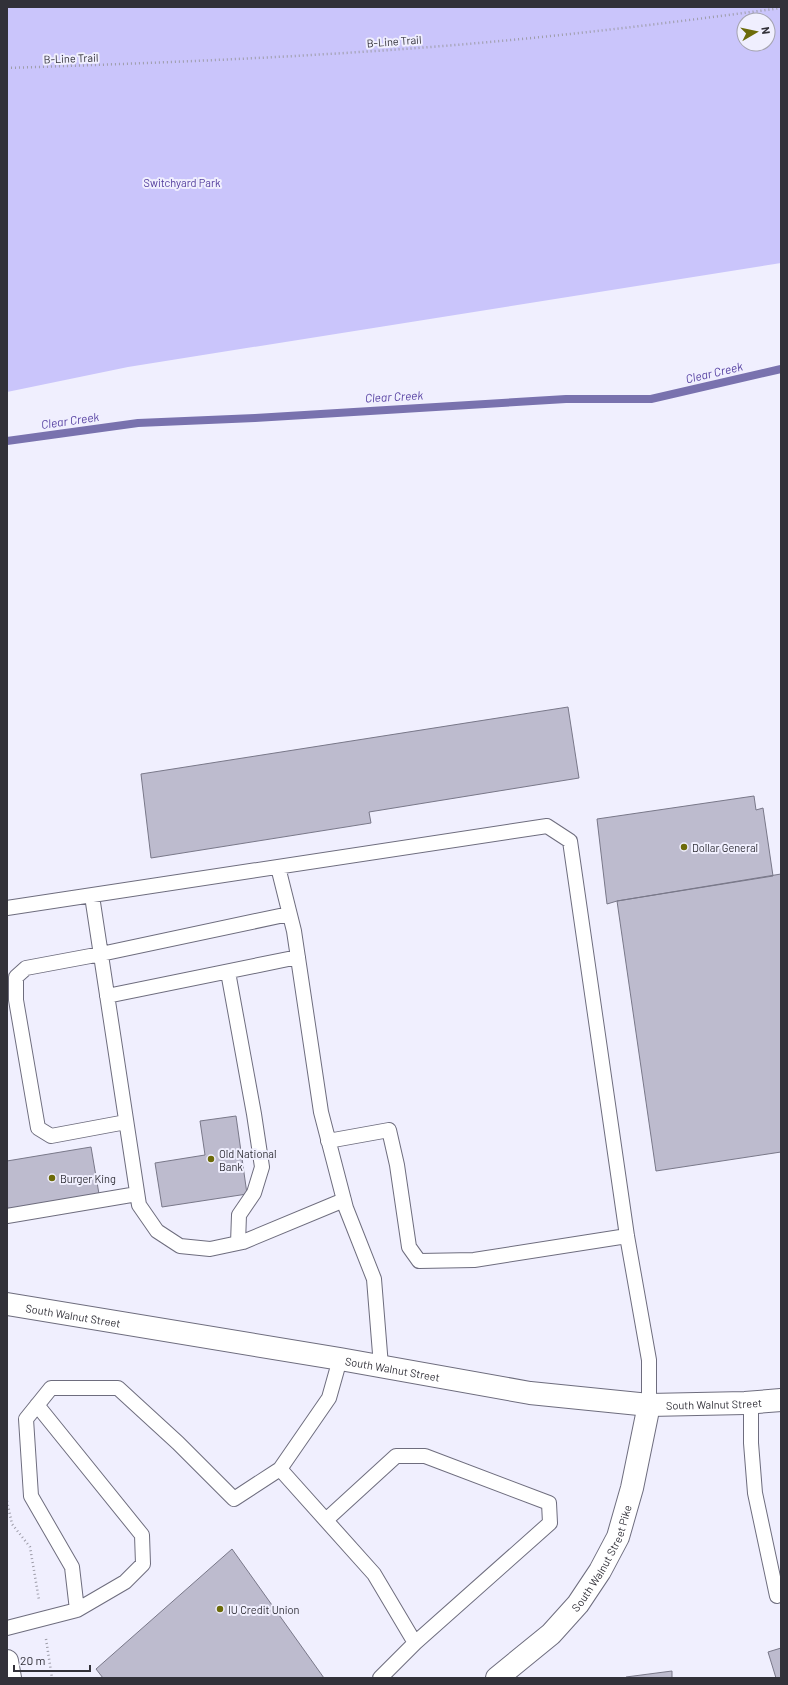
<svg xmlns="http://www.w3.org/2000/svg" width="788" height="1685" font-family="Barlow,sans-serif">
<style>
.green{fill:#cac5fb;fill-rule:evenodd}
.lines{fill:none;stroke-linecap:round;stroke-linejoin:round}
.stream{stroke:#7972ae;stroke-width:8}
.building{fill:#bdbbce;stroke:#797889}
.service-casing{stroke:#6e6d7e;stroke-width:16}
.minor-casing{stroke:#6e6d7e;stroke-width:24}
.secondary-casing{stroke:#6e6d7e;stroke-width:24}
.primary-casing{stroke:#6e6d7e;stroke-width:24}
.path{stroke:#9d9ca8;stroke-width:2.5;stroke-dasharray:1 3;stroke-linecap:butt}
.service{stroke:#fff;stroke-width:14}
.minor{stroke:#fff;stroke-width:22}
.secondary{stroke:#fff;stroke-width:22}
.primary{stroke:#fff;stroke-width:22}
.poi-dot{fill:#6d6b0a;stroke:#f0effe;stroke-width:1.5}
.labels{text-anchor:middle;dominant-baseline:central;stroke-width:4;stroke-linejoin:round;paint-order:stroke}
.street-label{font-size:11px;fill:#323139;stroke:#f0effe}
.park-label{font-size:11px;fill:#523c9c;stroke:#f0effe}
.poi-label{font-size:11px;fill:#323139;stroke:#f0effe;text-anchor:start}
.water-label{font-size:12px;font-style:italic;fill:#5843a3;stroke:#f0effe}
</style>
<rect width="100%" height="100%" fill="#f0effe"/>
<!-- green -->
<path class="green" d="M 7,7 L 781,7 L 781,263 L 128,367 L 7,392 ZM 744,20 L 768,20 L 768,44 L 744,44 Z"/>
<g class="lines">
<!-- stream -->
<path class="stream" d="M 7,441 L 138,423 L 255,418 L 566,399 L 651,399 L 781,369"/>
</g>
<!-- building -->
<path class="building" d="M 568,707 L 579,778 L 369,812 L 371,823 L 151,858 L 141,774 Z
M 754,796 L 756,810 L 763,808 L 773,876 L 617,901 L 607,904 L 597,819 Z
M 781,874 L 781,1152 L 656,1171 L 617,901 Z
M 236,1116 L 247,1194 L 162,1207 L 155,1163 L 205,1155 L 200,1121 Z
M 91,1147 L 99,1194 L 8,1211 L 7,1201 L 7,1161 Z
M 232,1549 L 324,1678 L 103,1678 L 96,1669 Z
M 781,1648 L 781,1678 L 776,1678 L 768,1652 Z
M 672,1671 L 672,1678 L 626,1678 L 626,1677 Z"/>
<g class="lines">
<!-- service casing -->
<g class="service-casing">
<path id="service" d="M 278,867 L 294,931 L 321,1112 L 346,1208 L 374,1279 L 381,1366
M 92,896 L 139,1205 L 157,1231 L 180,1246 L 210,1249 L 243,1242 L 344,1200
M 7,908 L 547,826 L 570,841 L 627,1236 L 649,1360 L 649,1405
M 228,972 L 254,1114 L 262,1167 L 254,1193 L 239,1215 L 238,1243
M 107,996 L 298,957
M 126,1122 L 51,1136 L 38,1128 L 16,1000 L 16,977 L 26,968 L 101,954 L 289,914
M 328,1141 L 389,1130 L 397,1165 L 409,1247 L 419,1261 L 474,1260 L 627,1236
M 7,1216 L 137,1194
M 340,1359 L 329,1398 L 280,1469 L 374,1574 L 415,1643 L 380,1678
M 751,1402 L 751,1443 L 755,1493 L 777,1596
M 37,1405 L 142,1535 L 143,1564 L 125,1582 L 77,1610
M 326,1520 L 396,1456 L 425,1456 L 549,1503 L 550,1523 L 415,1643
M 7,1628 L 77,1610 L 72,1567 L 31,1496 L 26,1419 L 51,1388 L 118,1388 L 178,1443 L 234,1499 L 280,1469"/>
</g>
<!-- minor casing -->
<g class="minor-casing">
<g id="minor">
<path id="s1" d="M 497,1678 L 551,1634 L 578,1604 L 600,1571 L 618,1537 L 632,1488 L 649,1405"/>
</g>
</g>
<!-- secondary casing -->
<g class="secondary-casing">
<path id="secondary" d="M 7,1661 L 10,1678"/>
</g>
<!-- primary casing -->
<g class="primary-casing">
<g id="primary">
<path id="s2" d="M 7,1304 L 340,1359 L 530,1393 L 649,1405 L 745,1403 L 781,1400"/>
</g>
</g>
<!-- path -->
<path class="path" d="M 7,68 C 160,63 314,57 467,44 C 572,35 677,22 781,8
M 7,1501 L 12,1524 L 30,1547 L 39,1600
M 46,1639 L 52,1678"/>
<!-- service -->
<use href="#service" class="service"/>
<!-- minor -->
<use href="#minor" class="minor"/>
<!-- secondary -->
<use href="#secondary" class="secondary"/>
<!-- primary -->
<use href="#primary" class="primary"/>
</g>
<!-- markers -->
<g class="poi-dot">
<circle cx="684" cy="847" r="4"/>
<circle cx="211" cy="1159" r="4"/>
<circle cx="52" cy="1178" r="4"/>
<circle cx="220" cy="1609" r="4"/>
</g>
<g class="labels">
<!-- street labels -->
<g class="street-label">
<text transform="translate(394 41) rotate(-4)">B-Line Trail</text>
<text transform="translate(71 58) rotate(-2)">B-Line Trail</text>
<text stroke="none"><textPath href="#s2" startOffset="67">South Walnut Street</textPath></text>
<text stroke="none"><textPath href="#s2" startOffset="391">South Walnut Street</textPath></text>
<text stroke="none"><textPath href="#s2" startOffset="715">South Walnut Street</textPath></text>
<text stroke="none"><textPath href="#s1" startOffset="162">South Walnut Street Pike</textPath></text>
</g>
<!-- park labels -->
<g class="park-label">
<text x="182" y="182">Switchyard Park</text>
</g>
<!-- poi labels -->
<g class="poi-label">
<text x="692" y="847">Dollar General</text>
<text x="219" y="1153">Old National<tspan x="219" dy="13">Bank</tspan></text>
<text x="60" y="1178">Burger King</text>
<text x="228" y="1609">IU Credit Union</text>
</g>
<!-- water labels -->
<g class="water-label">
<text transform="translate(714 372) rotate(-13)">Clear Creek</text>
<text transform="translate(394 396) rotate(-3)">Clear Creek</text>
<text transform="translate(70 420) rotate(-8)">Clear Creek</text>
</g>
</g>
<!-- border -->
<rect width="788" height="1685" fill="none" stroke="#323139" stroke-width="16"/>
<!-- north arrow -->
<g transform="translate(756 32) rotate(81)"><circle r="19" fill="#f0effe" stroke="#a4a3af"/>
<path d="M0-3L7 15L0 10L-7 15Z" fill="#6d6b0a"/>
<text y="-6" font-size="11" font-weight="bold" text-anchor="middle" fill="#323139">N</text>
</g>
<!-- scale -->
<path d="M14 1665v6h76v-6" fill="none" stroke="#323139" stroke-width="2"/>
<text x="20" y="1665" font-size="12" fill="#323139" stroke="#f0effe" stroke-width="3" paint-order="stroke">20 m</text>
</svg>
